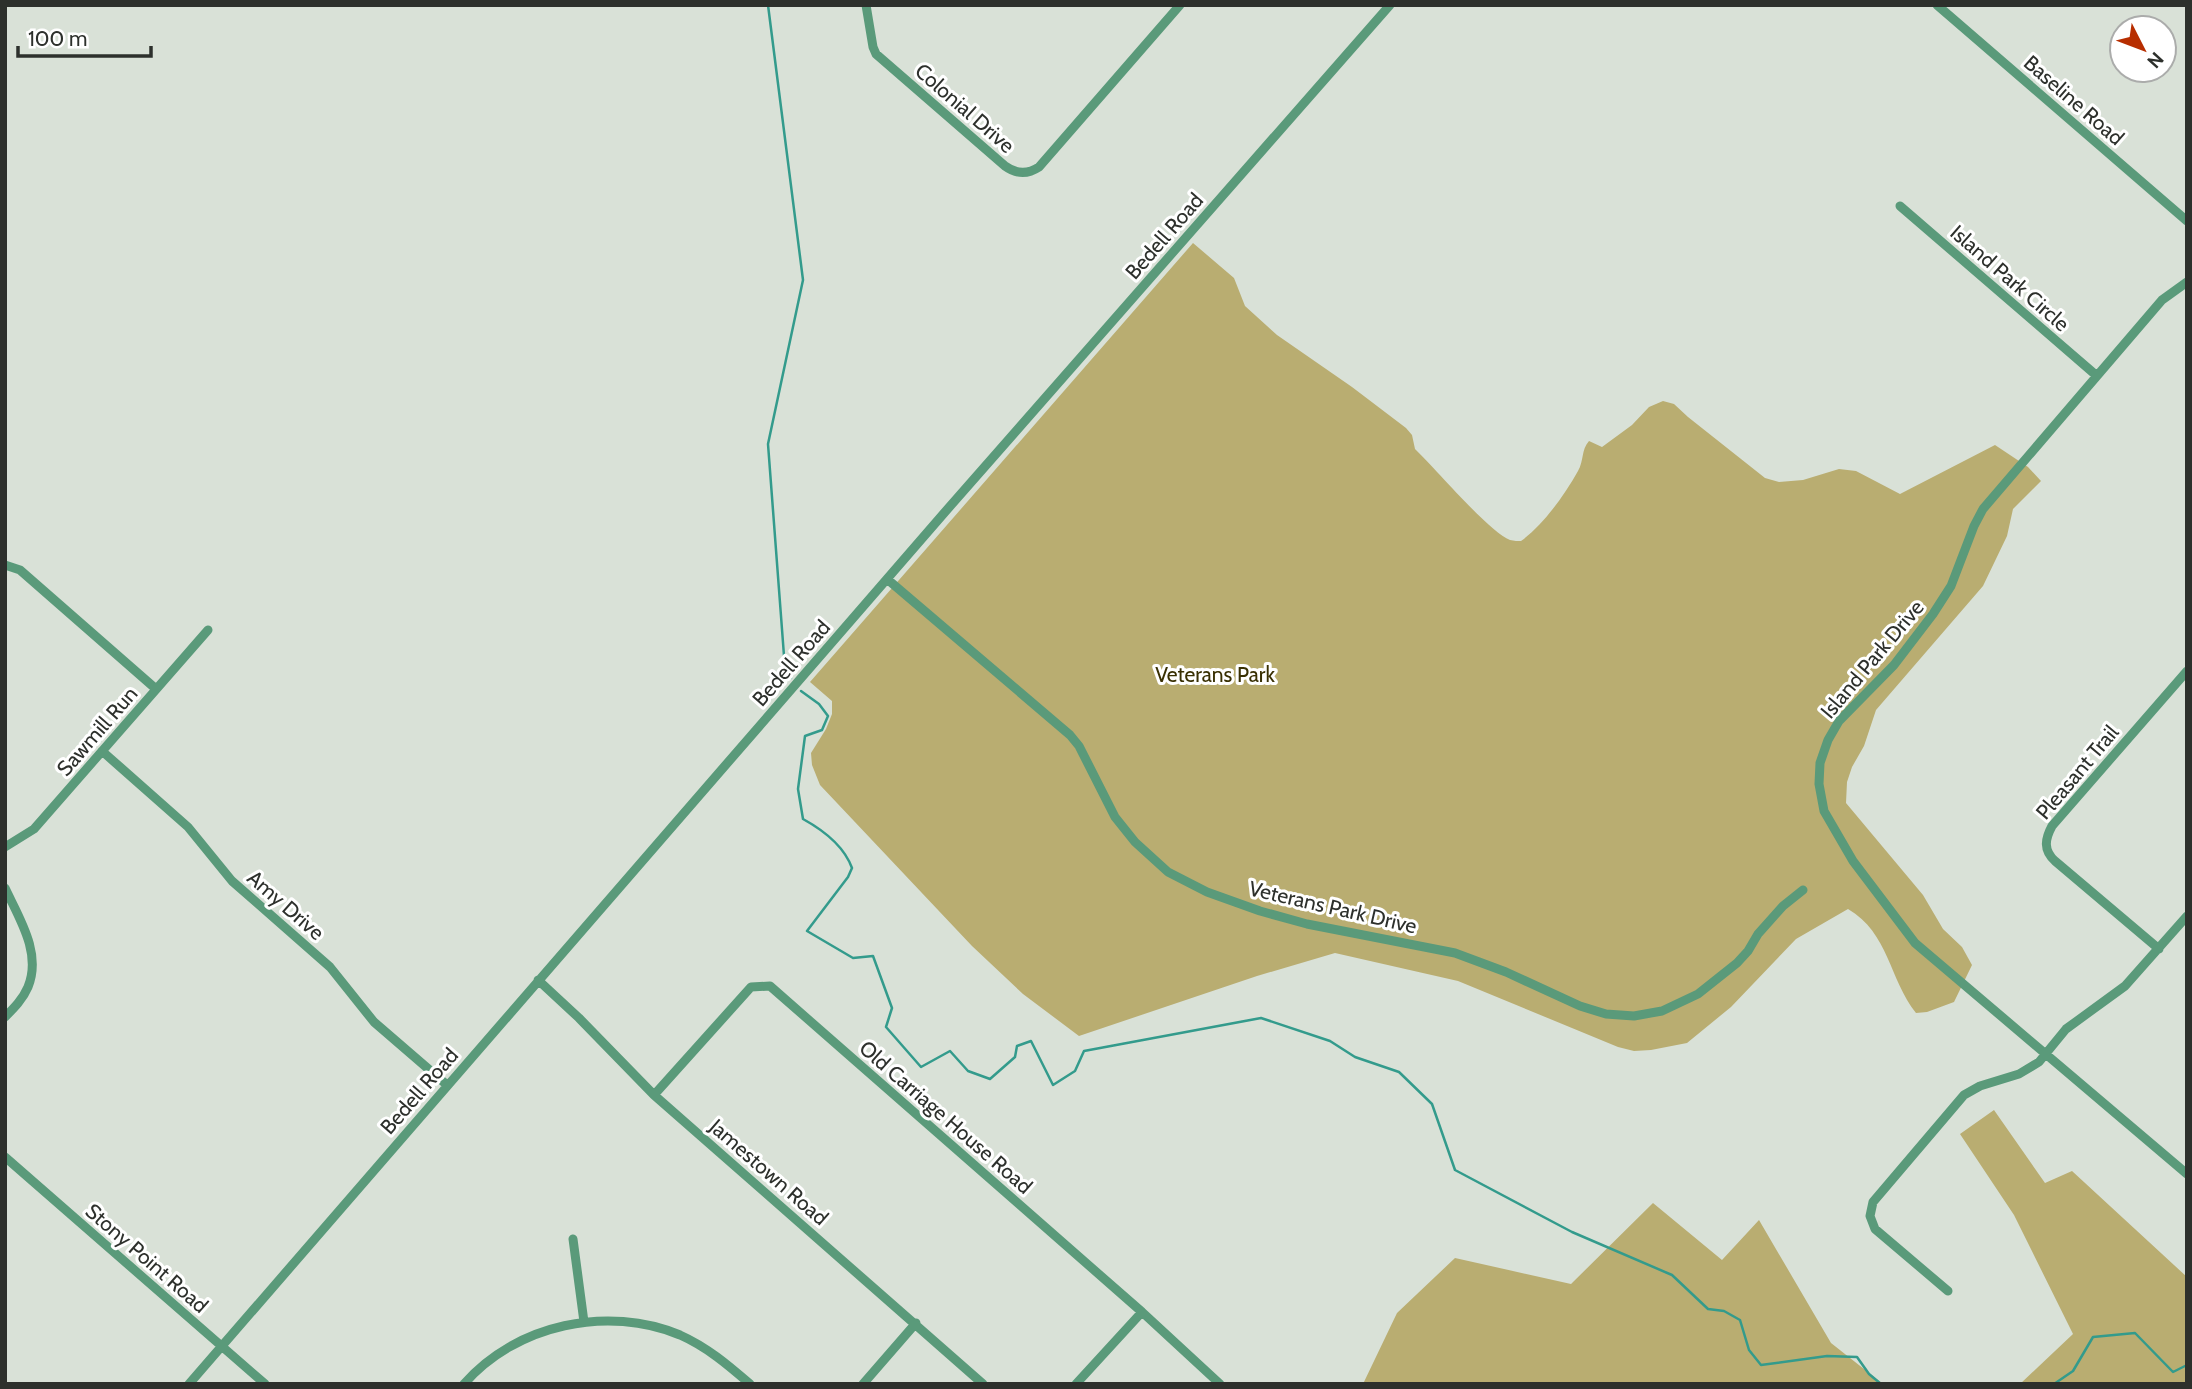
<svg xmlns="http://www.w3.org/2000/svg" width="2192" height="1389" font-family="Cabin,sans-serif">
<style>
.green{fill:#b9ad71}
.lines{fill:none;stroke-linecap:round;stroke-linejoin:round}
.stream{stroke:#339b8c;stroke-width:2.5}
.minor{stroke:#5a9a7a;stroke-width:9}
.labels{text-anchor:middle;dominant-baseline:central;stroke-width:6;stroke-linejoin:round;paint-order:stroke}
.street-label{font-size:21px;fill:#2d302c;stroke:#fff}
.park-label{font-size:21px;fill:#393003;stroke:#fff}
</style>
<rect width="100%" height="100%" fill="#d9e1d7"/>
<!-- green -->
<path class="green" d="M 1193,243 L 1234,278 L 1245,306 L 1277,335 L 1352,387 L 1406,428 L 1412,435 L 1415,449 C 1436,469 1489,532 1510,540 C 1514,541 1518,541 1521,541 C 1543,525 1564,496 1578,471 C 1584,461 1581,450 1589,441 L 1602,447 L 1632,425 L 1649,407 L 1663,401 L 1674,404 L 1688,417 L 1765,478 L 1779,482 L 1803,480 L 1839,469 L 1856,471 L 1900,494 L 1995,445 L 2028,467 L 2041,481 L 2013,509 L 2007,536 L 1983,586 L 1876,710 L 1864,746 L 1852,767 L 1847,782 L 1846,803 L 1923,895 L 1943,929 L 1962,947 L 1972,965 L 1954,1002 L 1927,1012 L 1916,1013 C 1889,979 1889,933 1848,909 L 1796,939 L 1731,1007 L 1687,1043 L 1651,1050 L 1634,1051 L 1618,1047 L 1458,981 L 1335,953 L 1257,976 L 1079,1036 L 1023,994 L 972,946 L 820,785 L 812,765 L 811,753 L 826,729 L 832,714 L 832,701 L 810,682 Z
M 1994,1110 L 2045,1183 L 2072,1171 L 2187,1277 L 2187,1384 L 2020,1384 L 2073,1334 L 2014,1215 L 1960,1134 Z
M 1653,1203 L 1722,1260 L 1759,1220 L 1831,1343 L 1883,1384 L 1363,1384 L 1397,1313 L 1455,1258 L 1571,1284 Z"/>
<g class="lines">
<!-- stream -->
<path class="stream" d="M 768,5 L 803,280 L 768,444 L 785,669 L 791,678
M 801,691 L 819,704 L 828,716 L 822,730 L 805,736 L 798,789 L 803,819 C 823,830 844,846 852,868 L 848,877 L 807,931 L 853,958 L 873,956 L 892,1008 L 886,1027 L 921,1067 L 950,1051 L 968,1071 L 990,1079 L 1015,1057 L 1017,1046 L 1031,1041 L 1053,1085 L 1075,1071 L 1084,1051 L 1261,1018 L 1330,1041 L 1355,1057 L 1399,1072 L 1432,1104 L 1455,1170 L 1572,1232 L 1672,1275 L 1708,1309 L 1724,1311 L 1740,1320 L 1749,1350 L 1761,1365 L 1827,1356 L 1857,1357 L 1869,1374 L 1881,1384
M 2054,1384 L 2073,1371 L 2093,1337 L 2135,1333 L 2173,1372 L 2187,1365"/>
<!-- minor -->
<path class="minor" d="M 866,5 L 873,47 L 876,54 L 1005,166 C 1016,174 1027,175 1039,167 L 1180,5
M 1937,5 L 2187,221
M 1900,206 L 2097,376
M 2187,282 L 2162,300 L 1983,509 L 1974,526 L 1951,586 L 1933,614 L 1894,665 L 1839,721 L 1828,740 L 1820,763 L 1819,784 L 1824,811 L 1853,861 L 1915,943 L 2187,1174
M 5,565 L 20,570 L 156,689
M 887,579 L 1070,735 L 1079,746 L 1115,817 L 1135,842 L 1168,872 L 1207,892 L 1260,911 L 1307,924 L 1455,953 L 1506,972 L 1580,1006 L 1606,1014 L 1634,1016 L 1662,1011 L 1698,994 L 1737,963 L 1748,951 L 1758,934 L 1783,906 L 1803,890
M 102,751 L 188,827 L 232,881 L 330,967 L 374,1022 L 447,1085
M 5,847 L 34,829 L 208,630
M 5,888 C 19,918 42,953 28,987 C 23,999 14,1008 5,1017
M 2159,949 L 2055,861 C 2043,850 2045,839 2052,826 L 2187,671
M 538,980 L 579,1018 L 654,1095 L 983,1384
M 654,1095 L 751,987 L 770,986 L 1142,1312 L 1220,1384
M 5,1157 L 265,1384
M 573,1239 L 584,1322
M 1948,1291 L 1875,1229 L 1870,1216 L 1873,1202 L 1964,1095 L 1980,1086 L 2019,1074 L 2039,1062 L 2066,1029 L 2125,986 L 2187,916
M 189,1384 L 945,512 L 1390,5
M 464,1384 C 516,1324 608,1305 680,1335 C 707,1347 728,1365 750,1384
M 863,1384 L 916,1323
M 1076,1384 L 1142,1312"/>
</g>
<g class="labels">
<!-- street labels -->
<g class="street-label">
<text transform="translate(2074 100) rotate(41)">Baseline Road</text>
<text transform="translate(965 108) rotate(41)">Colonial Drive</text>
<text transform="translate(1164 236) rotate(-49)">Bedell Road</text>
<text transform="translate(2010 278) rotate(41)">Island Park Circle</text>
<text transform="translate(1872 659) rotate(-50)">Island Park Drive</text>
<text transform="translate(791 663) rotate(-49)">Bedell Road</text>
<text transform="translate(97 731) rotate(-49)">Sawmill Run</text>
<text transform="translate(2077 772) rotate(-50)">Pleasant Trail</text>
<text transform="translate(286 905) rotate(41)">Amy Drive</text>
<text transform="translate(1333 907) rotate(13)">Veterans Park Drive</text>
<text transform="translate(419 1091) rotate(-49)">Bedell Road</text>
<text transform="translate(946 1117) rotate(41)">Old Carriage House Road</text>
<text transform="translate(769 1172) rotate(41)">Jamestown Road</text>
<text transform="translate(147 1258) rotate(41)">Stony Point Road</text>
</g>
<!-- park labels -->
<g class="park-label">
<text x="1215" y="674">Veterans Park</text>
</g>
</g>
<!-- border -->
<rect width="2192" height="1389" fill="none" stroke="#2d302c" stroke-width="14"/>
<!-- north arrow -->
<g transform="translate(2143 49) rotate(132)"><circle r="33" fill="#ffffff" stroke="#abacab" stroke-width="2"/>
<path d="M0-5L12 26L0 18L-12 26Z" fill="#b72e00"/>
<text y="-10" font-size="19" font-weight="bold" text-anchor="middle" fill="#2d302c">N</text>
</g>
<!-- scale -->
<path d="M18 46v10h133v-10" fill="none" stroke="#2d302c" stroke-width="3.5"/>
<text x="28" y="46" font-size="21" fill="#2d302c" stroke="#ffffff" stroke-width="5" paint-order="stroke">100 m</text>
</svg>
